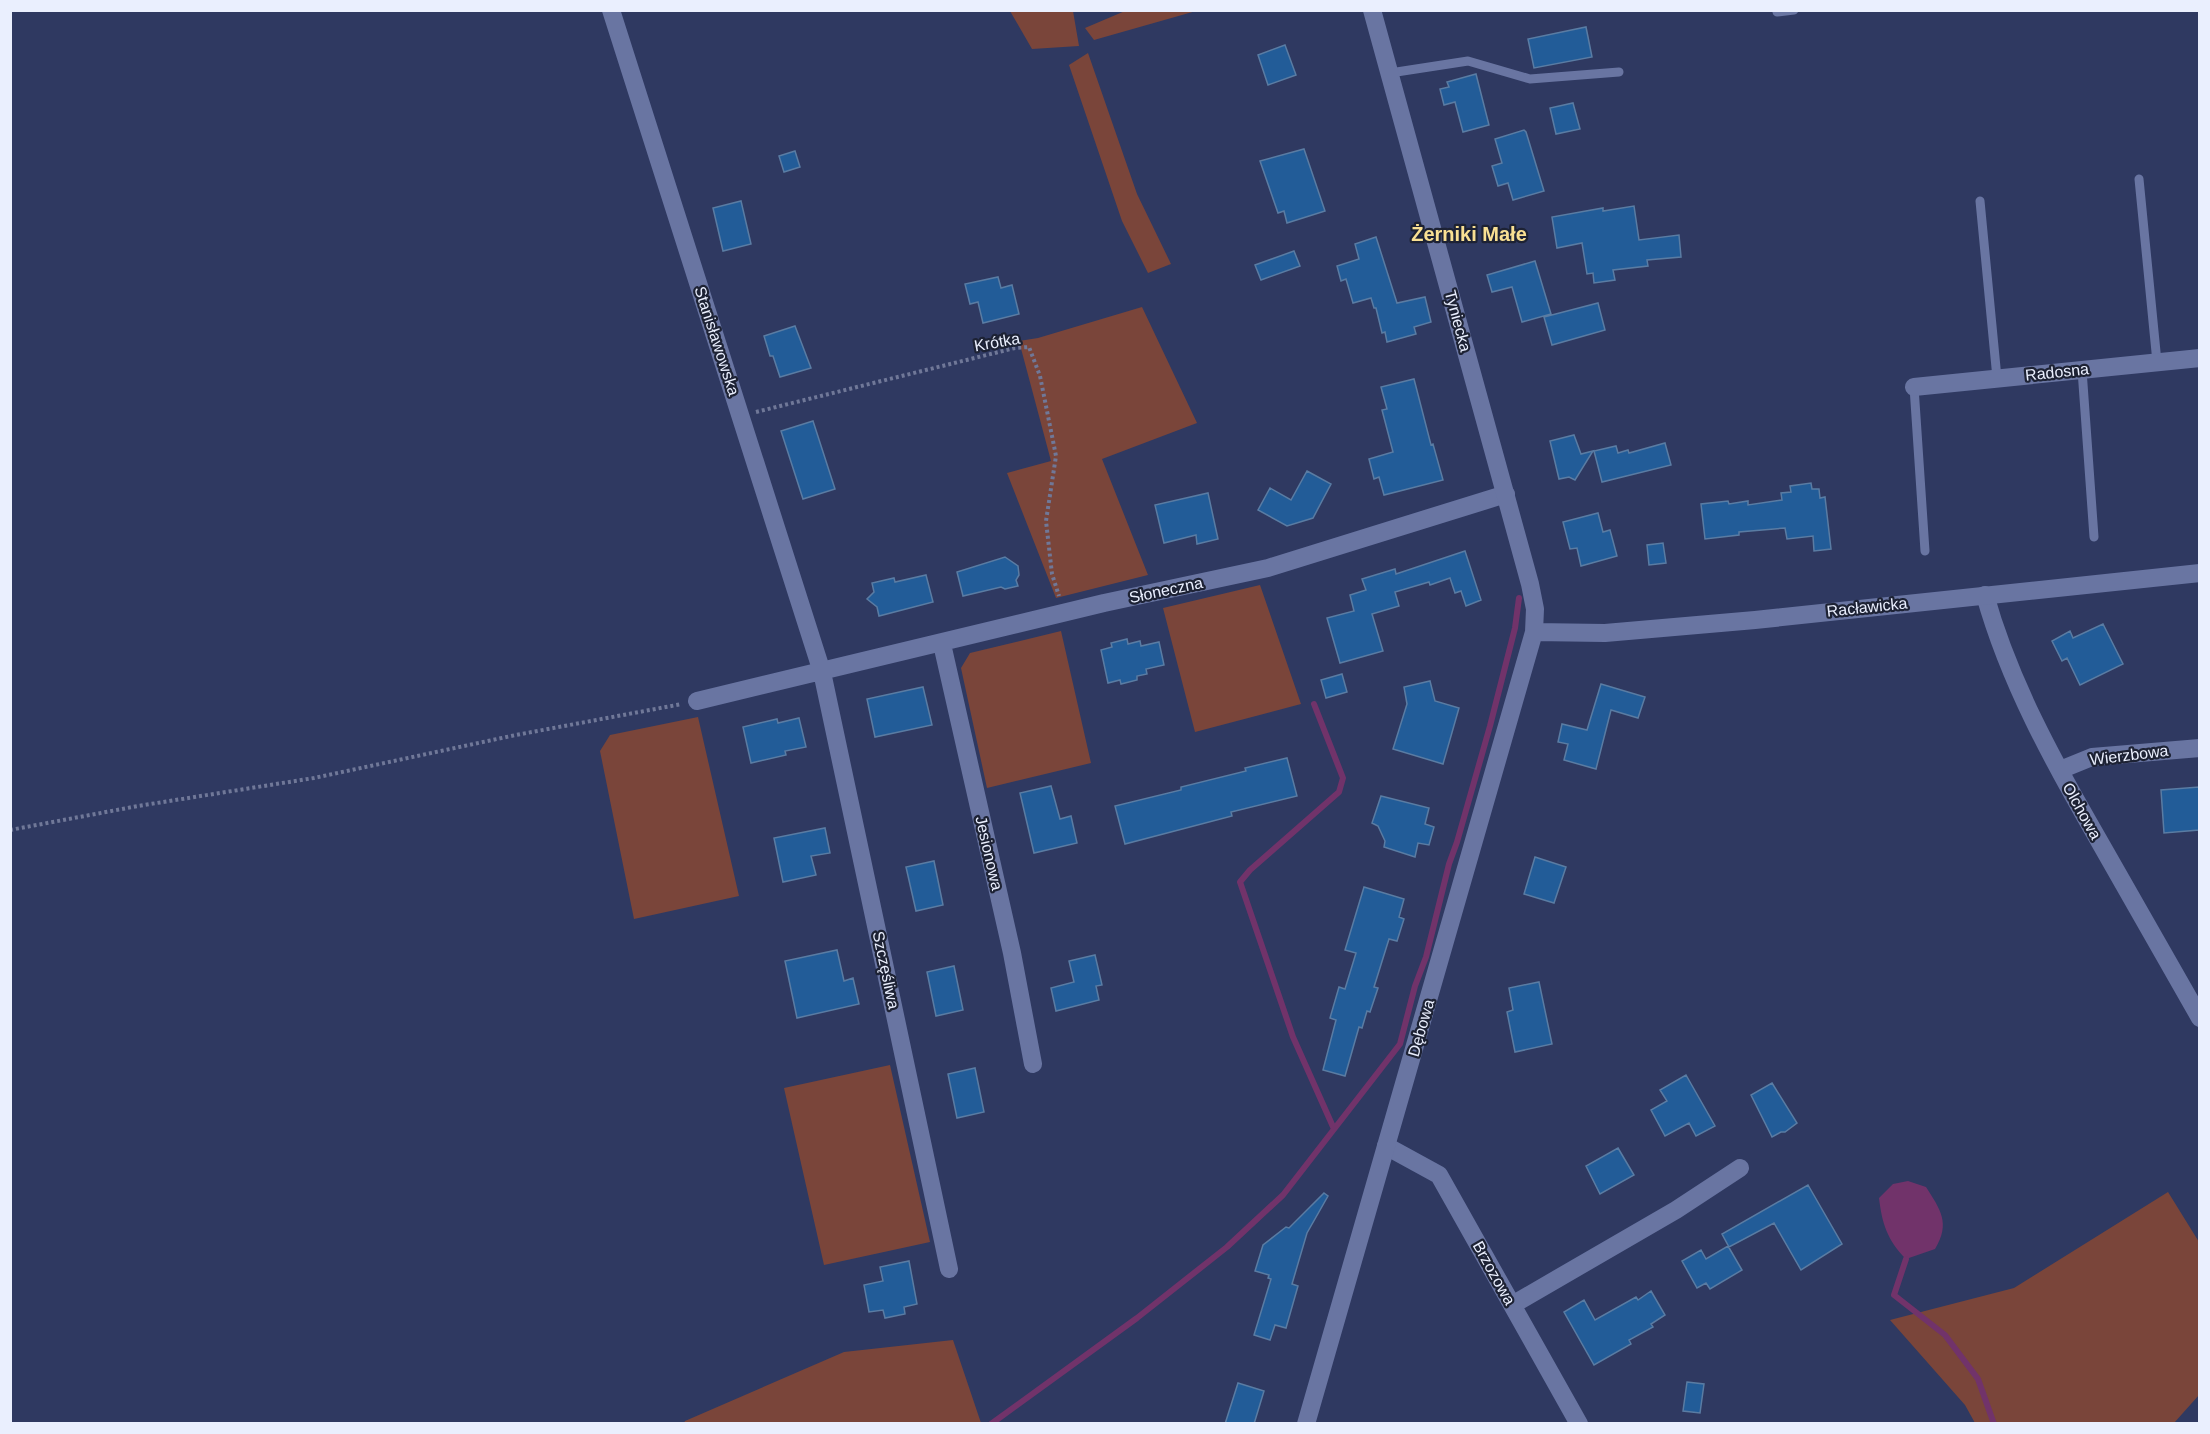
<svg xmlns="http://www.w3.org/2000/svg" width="2210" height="1434" font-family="Helvetica,sans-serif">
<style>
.green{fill:#7a453a}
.water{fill:#71336a}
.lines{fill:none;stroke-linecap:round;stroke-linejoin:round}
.stream{stroke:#71336a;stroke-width:6}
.building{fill:#225c98;stroke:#5a7ca3;stroke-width:1.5}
.path{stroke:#707898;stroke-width:4;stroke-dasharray:3 3;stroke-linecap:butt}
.lane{stroke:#6975a2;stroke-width:9}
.street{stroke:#6975a2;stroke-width:18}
.secondary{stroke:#6975a2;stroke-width:18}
.labels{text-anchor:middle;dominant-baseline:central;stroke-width:4.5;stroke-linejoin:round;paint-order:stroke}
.street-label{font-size:16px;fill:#eaeffe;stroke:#1d2234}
.quarter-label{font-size:20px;font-weight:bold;fill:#f9e093;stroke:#1d2234}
</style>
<rect width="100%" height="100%" fill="#2f3961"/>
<!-- green -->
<path class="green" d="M 1010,11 L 1073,11 L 1079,46 L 1032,49 Z
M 1125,11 L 1125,10 L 1196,11 L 1094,40 L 1085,28 Z
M 1088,53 L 1137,194 L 1171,264 L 1148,273 L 1122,221 L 1069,65 Z
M 1142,307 L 1197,423 L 1102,459 L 1148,575 L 1056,598 L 1007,473 L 1051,461 L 1019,341 L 1038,338 Z
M 1260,585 L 1301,704 L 1195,732 L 1163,608 Z
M 1061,631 L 1091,763 L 987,788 L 961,668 L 970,653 Z
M 698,717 L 739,896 L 634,919 L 600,751 L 610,735 Z
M 890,1065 L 930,1242 L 824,1265 L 784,1088 Z
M 2168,1192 L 2199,1242 L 2199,1395 L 2174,1423 L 1975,1423 L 1965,1405 L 1890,1320 L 2014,1288 Z
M 953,1340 L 981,1423 L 684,1423 L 685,1421 L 844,1352 Z"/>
<!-- water -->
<path class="water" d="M 1908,1181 L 1926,1187 C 1940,1209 1951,1223 1935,1249 L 1906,1259 C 1887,1240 1882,1223 1879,1198 L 1893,1184 Z"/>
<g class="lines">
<!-- stream -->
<path class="stream" d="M 1314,704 L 1343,778 L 1339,792 L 1250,870 L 1240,882 L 1293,1037 L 1334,1129
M 1906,1259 L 1894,1295 L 1945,1335 L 1978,1379 L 1994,1424
M 991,1424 L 1137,1318 L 1227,1247 L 1283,1195 L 1400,1044 L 1415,986 L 1426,957 L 1449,864 L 1457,842 L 1490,726 L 1515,628 L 1519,598"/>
</g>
<!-- building -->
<path class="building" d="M 1586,27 L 1592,57 L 1534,68 L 1528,39 Z
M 1285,45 L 1296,75 L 1268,85 L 1258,55 Z
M 1476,74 L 1489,125 L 1463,132 L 1455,102 L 1444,105 L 1440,89 L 1449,87 L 1447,82 Z
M 1573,103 L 1580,129 L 1556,134 L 1550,108 Z
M 1524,130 L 1526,132 L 1544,191 L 1513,200 L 1508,183 L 1498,186 L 1492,166 L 1502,163 L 1495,139 Z
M 1304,149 L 1325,211 L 1287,223 L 1284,211 L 1278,213 L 1260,161 Z
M 795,151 L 800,167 L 784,172 L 779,156 Z
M 741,201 L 751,244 L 723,251 L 713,208 Z
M 1634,206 L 1639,240 L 1679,235 L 1681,257 L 1647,260 L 1648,266 L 1613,270 L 1615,280 L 1594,283 L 1593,273 L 1587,274 L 1582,243 L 1557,248 L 1552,217 L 1603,208 L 1603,211 Z
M 1376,237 L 1397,303 L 1425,297 L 1431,322 L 1414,327 L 1416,334 L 1387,342 L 1385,332 L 1382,333 L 1376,308 L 1374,308 L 1371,298 L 1353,303 L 1346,279 L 1341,281 L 1337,266 L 1359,259 L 1355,244 Z
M 1294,251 L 1300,266 L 1261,280 L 1255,265 Z
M 1535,261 L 1551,314 L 1522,322 L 1512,287 L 1492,292 L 1487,275 Z
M 998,277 L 1001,288 L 1012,285 L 1019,314 L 983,323 L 978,302 L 970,304 L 965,284 Z
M 1598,303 L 1605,330 L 1552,345 L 1544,317 Z
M 795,326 L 811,368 L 780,377 L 773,356 L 770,356 L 764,336 Z
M 1414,379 L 1431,445 L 1433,444 L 1443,480 L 1384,495 L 1379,477 L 1374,479 L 1369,459 L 1393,452 L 1382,410 L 1387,409 L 1381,387 Z
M 813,421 L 835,489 L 803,499 L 781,431 Z
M 1574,435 L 1581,454 L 1593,451 L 1575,480 L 1569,477 L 1559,479 L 1550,441 Z
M 1665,443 L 1671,465 L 1602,482 L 1594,451 L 1616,446 L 1618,453 L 1628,450 L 1629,453 Z
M 1307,471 L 1331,484 L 1313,518 L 1287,526 L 1258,510 L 1270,488 L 1291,500 Z
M 1811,483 L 1812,489 L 1819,489 L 1820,498 L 1825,497 L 1831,549 L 1814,551 L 1813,536 L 1787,539 L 1785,528 L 1739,532 L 1739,535 L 1705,539 L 1701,504 L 1728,501 L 1729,504 L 1748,501 L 1748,505 L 1782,500 L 1781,493 L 1791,492 L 1790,486 Z
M 1208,493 L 1218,539 L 1197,544 L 1196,535 L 1164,543 L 1155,505 Z
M 1598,513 L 1603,532 L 1610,530 L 1617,556 L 1581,566 L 1577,548 L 1570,549 L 1563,522 Z
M 1663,543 L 1666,563 L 1649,565 L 1647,545 Z
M 1465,551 L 1481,600 L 1466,606 L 1461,591 L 1455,593 L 1450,578 L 1430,585 L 1429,582 L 1395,592 L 1399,606 L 1372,614 L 1383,651 L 1340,663 L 1327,618 L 1354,611 L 1350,595 L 1366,590 L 1362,579 L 1395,569 L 1396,574 Z
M 1005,557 L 1018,566 L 1019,575 L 1016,580 L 1018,586 L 1005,589 L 1001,587 L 963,596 L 957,572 Z
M 926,575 L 933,602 L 879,616 L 877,607 L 867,599 L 874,592 L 872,583 L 894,578 L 895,582 Z
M 2103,624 L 2123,664 L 2080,685 L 2067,658 L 2062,661 L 2052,641 L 2070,631 L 2073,638 Z
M 1127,639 L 1128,644 L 1140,641 L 1141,646 L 1159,642 L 1164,665 L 1146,669 L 1147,674 L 1137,676 L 1137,680 L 1121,684 L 1120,680 L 1108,683 L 1101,650 L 1112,647 L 1111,643 Z
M 1342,674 L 1347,692 L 1326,698 L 1321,680 Z
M 1430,681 L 1435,701 L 1459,708 L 1443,764 L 1393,749 L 1407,704 L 1404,687 Z
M 1601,684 L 1645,697 L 1638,718 L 1611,710 L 1596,769 L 1564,760 L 1568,744 L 1558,742 L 1562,724 L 1587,730 Z
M 923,687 L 932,725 L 875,737 L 867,699 Z
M 799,718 L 806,747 L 785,751 L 786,755 L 751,763 L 743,727 L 777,719 L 778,723 Z
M 1287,758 L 1297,796 L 1231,812 L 1232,816 L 1125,844 L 1115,806 L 1181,790 L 1181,787 L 1246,771 L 1245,768 Z
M 1051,786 L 1060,819 L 1071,816 L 1077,843 L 1034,853 L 1020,793 Z
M 2199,787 L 2199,830 L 2164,833 L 2161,790 Z
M 1381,796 L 1429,808 L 1425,824 L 1434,827 L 1429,845 L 1418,843 L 1415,857 L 1384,847 L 1385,841 L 1378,826 L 1372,823 Z
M 825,828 L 830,853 L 811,856 L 816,875 L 783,882 L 774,838 Z
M 1535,857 L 1566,867 L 1554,903 L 1524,894 Z
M 934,861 L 943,905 L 916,911 L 906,867 Z
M 1364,887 L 1404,899 L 1399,917 L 1404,919 L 1397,941 L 1389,939 L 1374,987 L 1378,988 L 1370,1012 L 1367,1011 L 1362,1028 L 1359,1027 L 1345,1076 L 1323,1070 L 1336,1020 L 1330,1018 L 1339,987 L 1345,989 L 1356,953 L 1345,950 Z
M 837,950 L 844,981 L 853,978 L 859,1004 L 797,1018 L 785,961 Z
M 1095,955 L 1102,985 L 1096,986 L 1099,1000 L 1056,1011 L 1051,988 L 1074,982 L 1069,961 Z
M 954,966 L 963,1010 L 936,1016 L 927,972 Z
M 1539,982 L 1552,1044 L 1515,1052 L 1507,1012 L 1513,1010 L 1509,988 Z
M 975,1068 L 984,1112 L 957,1118 L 948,1074 Z
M 1686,1075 L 1715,1126 L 1696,1136 L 1689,1123 L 1665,1136 L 1651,1110 L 1667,1101 L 1660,1090 Z
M 1772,1083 L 1797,1123 L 1785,1132 L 1781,1132 L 1772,1137 L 1751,1095 Z
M 1618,1148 L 1634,1175 L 1600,1194 L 1586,1166 Z
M 1808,1185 L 1842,1244 L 1801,1270 L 1774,1223 L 1729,1247 L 1722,1234 Z
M 1324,1193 L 1328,1196 L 1307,1233 L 1292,1284 L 1298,1286 L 1286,1328 L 1275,1325 L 1270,1340 L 1254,1335 L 1271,1279 L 1268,1278 L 1269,1275 L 1255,1271 L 1263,1245 L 1286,1227 L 1289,1228 Z
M 1728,1246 L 1742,1270 L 1710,1289 L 1706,1283 L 1697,1288 L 1682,1261 L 1701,1250 L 1706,1259 Z
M 909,1261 L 917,1304 L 904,1307 L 905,1314 L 885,1318 L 883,1310 L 869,1312 L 864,1285 L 883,1281 L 880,1267 Z
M 1651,1291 L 1665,1315 L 1651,1324 L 1653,1327 L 1629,1340 L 1631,1344 L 1594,1365 L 1564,1312 L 1584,1300 L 1595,1320 L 1636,1297 L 1638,1300 Z
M 1687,1382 L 1704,1384 L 1700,1413 L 1683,1411 Z
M 1238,1383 L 1264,1391 L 1254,1424 L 1225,1424 Z"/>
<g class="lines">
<!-- path -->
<path class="path" d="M 756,412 L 1015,348 L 1029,347 L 1040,376 L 1056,456 L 1046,521 L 1052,574 L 1059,596
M 10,830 L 138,806 L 314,778 L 516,735 L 682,704"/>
<!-- lane -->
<path class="lane" d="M 1777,12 L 1794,10
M 1390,73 L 1468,61 L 1530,79 L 1619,72
M 2139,179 L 2157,362
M 1980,201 L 1997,378
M 2082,370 L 2094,537
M 1914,387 L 1925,551"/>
<!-- street -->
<path class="street" d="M 611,10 L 822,672 L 949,1269
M 1914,387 L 2200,358
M 1985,595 C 2009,681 2053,761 2098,839 C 2132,898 2166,958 2200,1018
M 942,644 L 1012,953 L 1033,1064
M 697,701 L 1104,603 L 1268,568 L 1506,494
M 2060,770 L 2092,757 L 2200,748
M 1386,1146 L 1439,1175 L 1579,1424
M 1512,1305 L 1676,1210 L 1740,1168"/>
<!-- secondary -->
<path class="secondary" d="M 1534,632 L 1605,633 L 1755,620 L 2200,573
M 1306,1424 L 1534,632 L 1535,609 L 1530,584 L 1372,10"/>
</g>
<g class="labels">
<!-- street labels -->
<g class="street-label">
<text transform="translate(1458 321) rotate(75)">Tyniecka</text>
<text transform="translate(717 341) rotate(72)">Stanisławowska</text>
<text transform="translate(997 342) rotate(-10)">Krótka</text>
<text transform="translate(2057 372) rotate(-6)">Radosna</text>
<text transform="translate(1166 590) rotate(-12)">Słoneczna</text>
<text transform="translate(1867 607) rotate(-6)">Racławicka</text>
<text transform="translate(2129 755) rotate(-7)">Wierzbowa</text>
<text transform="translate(2082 811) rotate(61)">Olchowa</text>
<text transform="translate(989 853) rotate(77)">Jesionowa</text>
<text transform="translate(886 970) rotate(78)">Szczęśliwa</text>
<text transform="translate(1421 1028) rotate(-74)">Dębowa</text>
<text transform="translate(1494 1273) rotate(61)">Brzozowa</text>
</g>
<!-- quarter labels -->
<g class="quarter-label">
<text x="1469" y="234">Żerniki Małe</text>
</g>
</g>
<!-- border -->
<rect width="2210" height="1434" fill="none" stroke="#eaeffe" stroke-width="24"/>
</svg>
